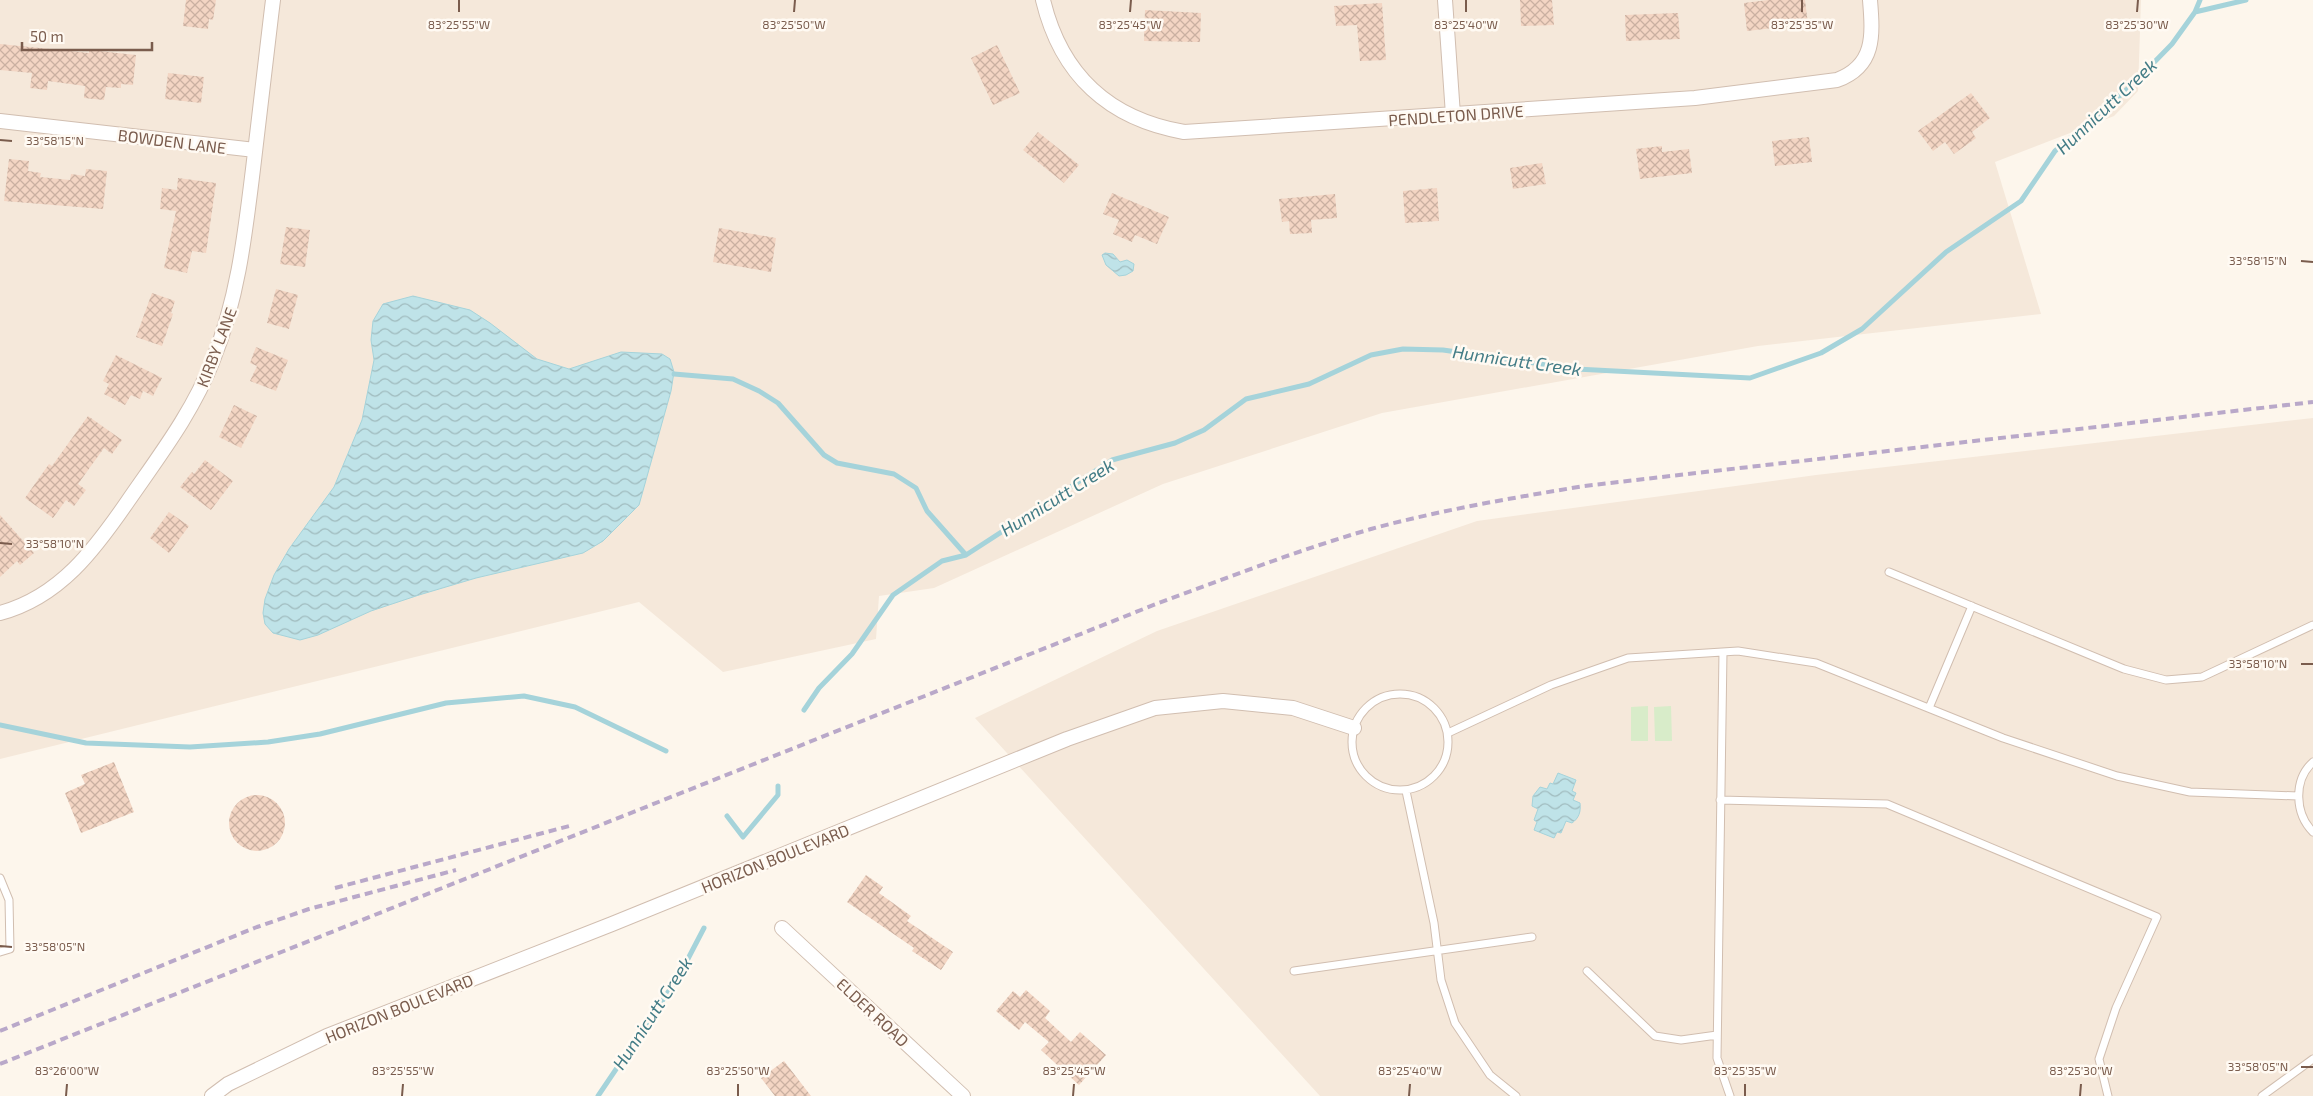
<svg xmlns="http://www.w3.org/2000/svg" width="2313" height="1096" font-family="'Exo 2',sans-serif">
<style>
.residential{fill:#f5e8da}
.green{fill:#d8ecc9}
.water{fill:url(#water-waves);stroke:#a5d3da}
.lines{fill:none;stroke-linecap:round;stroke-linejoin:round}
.stream{stroke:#a5d3da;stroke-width:5}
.building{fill:url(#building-cross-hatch)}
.lane-casing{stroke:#d1beb0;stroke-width:9}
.street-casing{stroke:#d1beb0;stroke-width:16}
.lane{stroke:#fff;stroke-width:7}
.street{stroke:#fff;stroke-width:14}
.rail{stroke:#b9a8c9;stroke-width:4;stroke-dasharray:8 5;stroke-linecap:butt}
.ticks{fill:none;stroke:#7a5c4d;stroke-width:2}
.labels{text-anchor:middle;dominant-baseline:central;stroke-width:5;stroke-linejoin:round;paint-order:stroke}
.street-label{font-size:16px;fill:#7a5c4d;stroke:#fffaf3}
.water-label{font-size:18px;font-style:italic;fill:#437c86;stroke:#fffaf3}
.ticks-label{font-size:12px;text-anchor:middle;fill:#7a5c4d;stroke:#fffaf3;stroke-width:5;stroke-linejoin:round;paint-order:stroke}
</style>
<defs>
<pattern id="water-waves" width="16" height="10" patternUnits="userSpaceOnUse" patternTransform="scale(1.25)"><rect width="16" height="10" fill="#bfe3e8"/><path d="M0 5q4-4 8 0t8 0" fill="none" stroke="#a0bbbe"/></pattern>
<pattern id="building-cross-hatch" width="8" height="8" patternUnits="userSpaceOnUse" patternTransform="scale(1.25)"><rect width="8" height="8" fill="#f3d5c3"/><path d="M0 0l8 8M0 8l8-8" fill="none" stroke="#cab0a1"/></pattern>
</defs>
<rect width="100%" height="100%" fill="#fdf6ec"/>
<!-- residential -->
<path class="residential" d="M 0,0 L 2141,0 L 2138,91 L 2114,116 L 1995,162 L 2041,314 L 1758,346 L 1382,413 L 1163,484 L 934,588 L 879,596 L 876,639 L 723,672 L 639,602 L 0,759 Z
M 2313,418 L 2313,1096 L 1320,1096 L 975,718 L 1157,631 L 1477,521 L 1816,475 Z"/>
<!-- green -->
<path class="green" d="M 1648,706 L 1648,741 L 1631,741 L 1631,707 Z
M 1671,706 L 1672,741 L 1655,741 L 1654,707 Z"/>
<!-- water -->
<path class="water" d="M 1105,253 L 1113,254 L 1120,262 L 1127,260 L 1134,264 L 1133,271 L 1126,275 L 1119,276 L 1106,265 L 1102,255 Z
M 413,296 L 470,310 L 490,323 L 537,359 L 569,369 L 621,352 L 662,354 L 670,359 L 674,372 L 671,391 L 639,505 L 603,541 L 583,553 L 476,578 L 419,595 L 371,611 L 318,635 L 300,640 L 273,633 L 265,624 L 263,613 L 265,599 L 274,575 L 289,549 L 334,487 L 362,420 L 374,360 L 371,340 L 373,321 L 383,304 Z
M 1558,773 L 1576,780 L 1572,791 L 1576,793 L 1573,800 L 1580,803 C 1581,812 1579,818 1572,823 L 1566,821 L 1561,833 L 1557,832 L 1554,838 L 1534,830 L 1537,822 L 1534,820 L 1538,809 L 1532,806 L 1533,796 L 1540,787 L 1547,789 L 1550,783 L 1553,784 Z"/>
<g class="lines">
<!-- stream -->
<path class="stream" d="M 2195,12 L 2246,0
M 674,374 L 733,379 L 759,391 L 778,403 L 824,455 L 837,463 L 894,474 L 916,488 L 927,511 L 966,555
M 804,710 L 819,688 L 852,654 L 893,595 L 942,561 L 966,555 L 1112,460 L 1175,443 L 1204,430 L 1246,399 L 1309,384 L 1371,355 L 1403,349 L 1443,350 L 1576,369 L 1750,378 L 1821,353 L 1862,329 L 1946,252 L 2021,201 L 2055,151 L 2131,86 L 2172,44 L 2195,12 L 2200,0
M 0,725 L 86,743 L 190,747 L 268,742 L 320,734 L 446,703 L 524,696 L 575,707 L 666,751
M 727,816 L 743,837 L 778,795 L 778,786
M 598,1096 L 679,976 L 704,928"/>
</g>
<!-- building -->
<path class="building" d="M 186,0 L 216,0 L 213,20 L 209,19 L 208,29 L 183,26 Z
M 1520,0 L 1552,0 L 1554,25 L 1521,26 Z
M 1768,0 L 1805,0 L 1808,24 L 1747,31 L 1744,3 Z
M 1382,3 L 1386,60 L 1360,61 L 1357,25 L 1336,26 L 1334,6 Z
M 1145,10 L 1201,13 L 1200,42 L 1144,41 Z
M 1678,13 L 1680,39 L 1626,41 L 1625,15 Z
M 0,44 L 89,53 L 89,50 L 136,55 L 133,85 L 121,84 L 121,88 L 106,87 L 104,100 L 84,98 L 85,86 L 48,81 L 47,90 L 30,88 L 32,73 L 0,70 Z
M 997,45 L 1020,93 L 993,105 L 971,58 Z
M 168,73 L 204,77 L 201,103 L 165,99 Z
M 1971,93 L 1990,118 L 1972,132 L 1976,138 L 1954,154 L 1945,142 L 1933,151 L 1918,131 Z
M 1038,132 L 1079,165 L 1064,183 L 1023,150 Z
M 1809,137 L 1812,162 L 1775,166 L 1772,141 Z
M 1662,146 L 1662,152 L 1689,149 L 1692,173 L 1640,179 L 1636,149 Z
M 9,159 L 29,161 L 28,171 L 41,173 L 40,177 L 70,180 L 71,174 L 85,176 L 86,169 L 107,171 L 103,209 L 4,201 Z
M 1542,163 L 1546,184 L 1513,189 L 1510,168 Z
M 178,178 L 216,183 L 206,253 L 192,251 L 187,273 L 164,268 L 176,211 L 160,209 L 162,188 L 177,190 Z
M 1437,188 L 1439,221 L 1405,223 L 1403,191 Z
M 1112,193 L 1169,217 L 1157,244 L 1135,235 L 1132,242 L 1113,234 L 1119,220 L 1103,214 Z
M 1335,194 L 1337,218 L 1311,220 L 1312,233 L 1290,234 L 1289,221 L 1282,222 L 1279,199 Z
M 286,227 L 310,230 L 305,267 L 280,264 Z
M 719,228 L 776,238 L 771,272 L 713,262 Z
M 276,289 L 298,295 L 289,329 L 267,323 Z
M 152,293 L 175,301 L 171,313 L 173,314 L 162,346 L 136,337 Z
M 256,347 L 288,360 L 276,391 L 250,381 L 257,366 L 250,363 Z
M 116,355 L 162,378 L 153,396 L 143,391 L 140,399 L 131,395 L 125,405 L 104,394 L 109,384 L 103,381 Z
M 234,405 L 257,416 L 241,448 L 219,437 Z
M 88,416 L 122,440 L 112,454 L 104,448 L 78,484 L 86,490 L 74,506 L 66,500 L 53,518 L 25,498 L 49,464 L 52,466 Z
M 205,460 L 233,481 L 211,510 L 180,487 L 192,472 L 194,474 Z
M 169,512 L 189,526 L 169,553 L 150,538 Z
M 0,515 L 34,553 L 20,565 L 17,561 L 0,577 Z
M 114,762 L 134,812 L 81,833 L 65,793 L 85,784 L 81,775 Z
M229 823a28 28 0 1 1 56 0a28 28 0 1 1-56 0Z
M 866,875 L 883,887 L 879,893 L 911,916 L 907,921 L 953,952 L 941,970 L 912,951 L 914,948 L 847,902 Z
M 1026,990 L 1050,1011 L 1045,1018 L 1071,1042 L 1080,1032 L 1106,1055 L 1079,1085 L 1041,1050 L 1049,1042 L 1025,1022 L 1019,1030 L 996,1011 L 1013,991 L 1020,997 Z
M 784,1061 L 811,1096 L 775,1096 L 761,1078 Z"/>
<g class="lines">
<!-- lane casing -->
<g class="lane-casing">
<path id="lane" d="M 1889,572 L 2124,669 L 2166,680 L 2202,677 L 2313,625
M 1723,652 L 1717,1058 L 1730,1096
M1352 742a48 48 0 1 1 96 0a48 48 0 1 1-96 0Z
M 1929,708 L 1972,606
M 1448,733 L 1551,685 L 1628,658 L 1738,651 L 1816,663 L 2003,738 L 2117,776 L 2190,792 L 2298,796
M 2313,762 C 2293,780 2295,814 2313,832
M 1406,791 L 1434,923 L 1441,980 L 1455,1023 L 1490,1075 L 1516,1096
M 1720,800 L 1887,804 L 2157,917 L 2116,1008 L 2099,1059 L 2108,1096
M 0,878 L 9,900 L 10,949 L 0,952
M 1294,971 L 1532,937
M 1587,971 L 1655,1036 L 1681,1040 L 1717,1035
M 2262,1096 L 2313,1059"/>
</g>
<!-- street casing -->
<g class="street-casing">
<path id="street" d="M 1043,0 C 1061,75 1109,119 1184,132 L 1695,98 L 1837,80 C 1875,66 1873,36 1870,0
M 1445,0 L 1453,115
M 0,121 L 255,150
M 0,613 C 60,597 95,549 128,501 C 159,456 193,412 213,360 C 238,298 245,234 253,169 C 260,112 266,56 273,0
M 782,928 L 963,1096
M 212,1096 L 228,1084 L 327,1036 L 612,924 L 1067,739 L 1155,708 L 1223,701 L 1293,708 L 1354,728"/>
</g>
<!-- lane -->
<use href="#lane" class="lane"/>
<!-- street -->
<use href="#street" class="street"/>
<!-- rail -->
<path class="rail" d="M 335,888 L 573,825
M 0,1031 L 257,927 L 309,909 L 456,870
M 0,1064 L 1156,604 C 1227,578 1298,550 1371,529 C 1441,510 1512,498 1584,486 L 2313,402"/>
</g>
<!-- ticks -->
<path class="ticks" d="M 459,12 L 459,0M 794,12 L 795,0M 1130,12 L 1131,0M 1466,12 L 1466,0M 1802,12 L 1802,0M 2137,12 L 2138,0M 0,140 L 12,141M 2301,261 L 2313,262M 0,543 L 12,544M 2301,664 L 2313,664M 0,946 L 12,947M 2301,1067 L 2313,1067M 66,1096 L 67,1084M 402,1096 L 403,1084M 738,1096 L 738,1084M 1073,1096 L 1074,1084M 1409,1096 L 1410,1084M 1745,1096 L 1745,1084M 2080,1096 L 2081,1084"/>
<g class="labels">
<!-- street labels -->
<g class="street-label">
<text transform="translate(1456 115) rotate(-4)">PENDLETON DRIVE</text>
<text transform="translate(172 141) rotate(7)">BOWDEN LANE</text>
<text transform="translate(216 347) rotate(-69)">KIRBY LANE</text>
<text transform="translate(775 858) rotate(-22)">HORIZON BOULEVARD</text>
<text transform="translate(399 1008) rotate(-22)">HORIZON BOULEVARD</text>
<text transform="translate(873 1012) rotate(43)">ELDER ROAD</text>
</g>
<!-- water labels -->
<g class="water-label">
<text transform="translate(2106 106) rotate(-43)">Hunnicutt Creek</text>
<text transform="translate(1517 360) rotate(8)">Hunnicutt Creek</text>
<text transform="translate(1057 497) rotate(-32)">Hunnicutt Creek</text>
<text transform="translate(652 1013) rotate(-57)">Hunnicutt Creek</text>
</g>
</g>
<g class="ticks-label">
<text x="459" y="29">83°25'55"W</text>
<text x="794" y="29">83°25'50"W</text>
<text x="1130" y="29">83°25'45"W</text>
<text x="1466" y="29">83°25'40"W</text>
<text x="1802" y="29">83°25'35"W</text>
<text x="2137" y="29">83°25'30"W</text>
<text x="55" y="145">33°58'15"N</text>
<text x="2258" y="265">33°58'15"N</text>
<text x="55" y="548">33°58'10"N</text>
<text x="2258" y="668">33°58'10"N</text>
<text x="55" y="951">33°58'05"N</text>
<text x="2258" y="1071">33°58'05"N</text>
<text x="67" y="1075">83°26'00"W</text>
<text x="403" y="1075">83°25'55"W</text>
<text x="738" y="1075">83°25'50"W</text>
<text x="1074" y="1075">83°25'45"W</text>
<text x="1410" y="1075">83°25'40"W</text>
<text x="1745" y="1075">83°25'35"W</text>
<text x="2081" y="1075">83°25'30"W</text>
</g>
<!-- scale -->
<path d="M22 42v8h130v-8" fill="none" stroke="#7a5c4d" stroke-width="2.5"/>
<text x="30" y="42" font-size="15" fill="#7a5c4d" stroke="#fffaf3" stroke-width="4" paint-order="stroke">50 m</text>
</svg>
